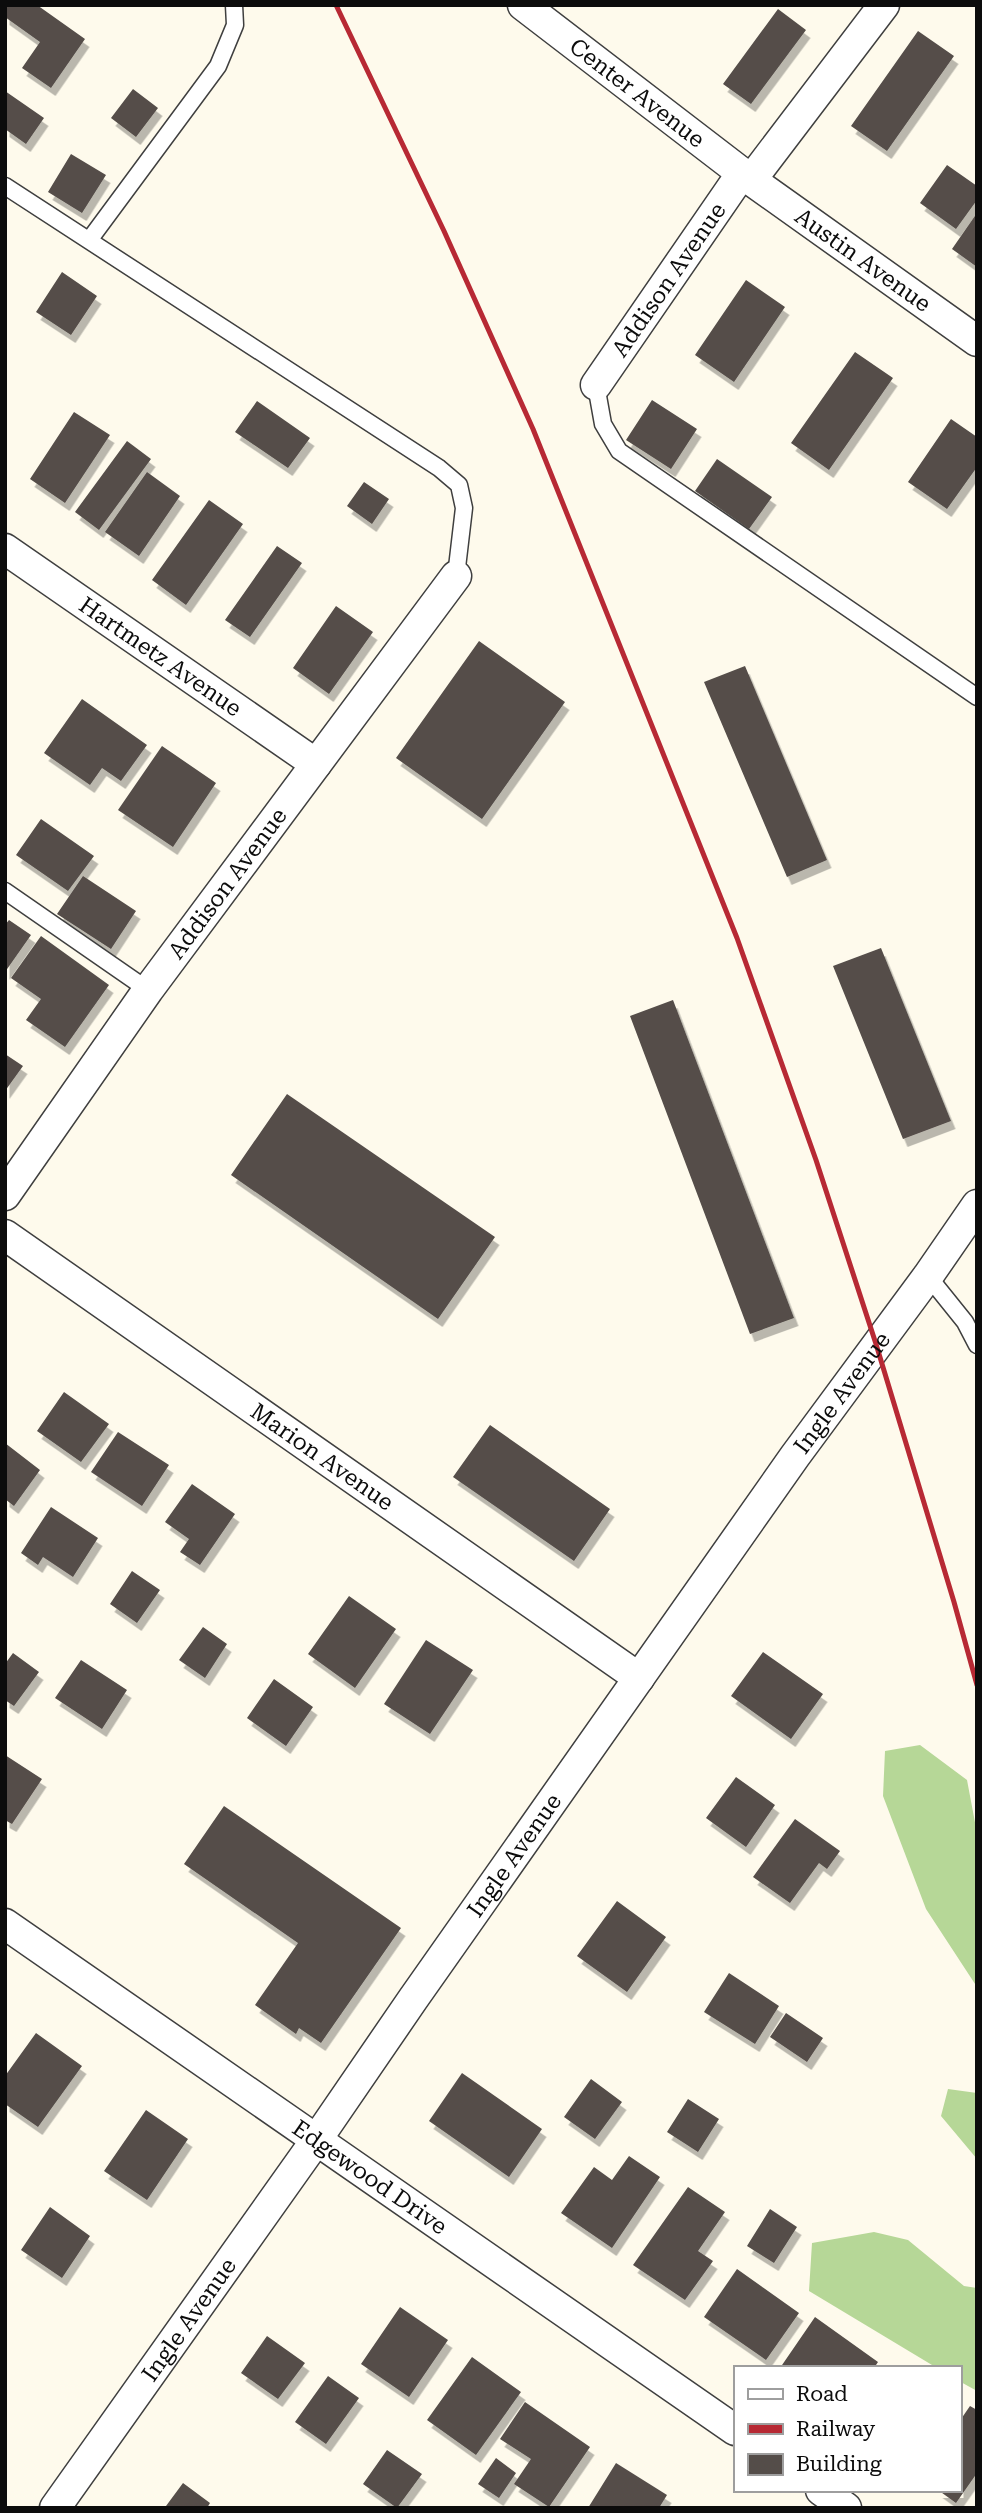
<svg xmlns="http://www.w3.org/2000/svg" width="982" height="2513" font-family="'Roboto Serif',serif">
<style>
.forest{fill:#b6d797}
.building{fill:#544d49;filter:url(#shadow)}
.lines{fill:none;stroke-linecap:round;stroke-linejoin:round}
.service-casing{stroke:#3f3f3f;stroke-width:19}
.minor-casing{stroke:#3f3f3f;stroke-width:33}
.service{stroke:#fff;stroke-width:16}
.minor{stroke:#fff;stroke-width:30}
.rail{stroke:#b72934;stroke-width:5}
.labels{text-anchor:middle;dominant-baseline:central;stroke-width:7;stroke-linejoin:round;paint-order:stroke}
.street-label{font-size:23px;fill:#0c0c0c;stroke:#fff}
</style>
<defs>
<filter id="shadow"><feDropShadow dx="4.5" dy="8" stdDeviation="0" flood-color="#0004"/></filter>
</defs>
<rect width="100%" height="100%" fill="#fefaec"/>
<!-- forest -->
<path class="forest" d="M 920,1745 L 967,1780 L 977,1833 L 977,1987 L 926,1909 L 883,1796 L 885,1751 Z
M 948,2089 L 977,2093 L 977,2159 L 941,2116 Z
M 874,2232 L 908,2240 L 964,2286 L 977,2288 L 977,2391 L 959,2381 L 959,2368 L 937,2368 L 809,2291 L 812,2243 Z"/>
<!-- building -->
<path class="building" d="M 5,5 L 37,5 L 85,39 L 51,88 L 22,68 L 40,42 L 5,17 Z
M 778,9 L 806,30 L 751,104 L 723,84 Z
M 918,31 L 954,56 L 887,151 L 851,126 Z
M 133,89 L 158,108 L 136,137 L 111,118 Z
M 5,91 L 44,118 L 26,144 L 5,129 Z
M 71,154 L 106,175 L 82,213 L 48,192 Z
M 947,165 L 977,186 L 977,200 L 956,229 L 920,203 Z
M 977,213 L 977,267 L 952,249 Z
M 62,272 L 97,296 L 71,335 L 36,312 Z
M 746,280 L 785,307 L 734,382 L 695,355 Z
M 855,352 L 893,378 L 829,470 L 791,443 Z
M 652,400 L 697,429 L 671,469 L 626,440 Z
M 257,401 L 310,438 L 288,468 L 235,432 Z
M 74,412 L 110,435 L 65,503 L 30,479 Z
M 951,419 L 977,437 L 977,467 L 947,509 L 908,482 Z
M 127,441 L 151,459 L 99,530 L 75,512 Z
M 717,459 L 772,497 L 749,529 L 695,491 Z
M 147,472 L 180,496 L 139,556 L 105,532 Z
M 364,482 L 389,499 L 372,524 L 347,506 Z
M 209,500 L 243,524 L 186,605 L 152,580 Z
M 277,546 L 302,563 L 250,637 L 225,620 Z
M 336,606 L 373,632 L 329,694 L 293,668 Z
M 479,641 L 565,702 L 482,819 L 396,758 Z
M 745,666 L 827,860 L 787,877 L 704,682 Z
M 82,699 L 147,745 L 121,781 L 102,768 L 90,785 L 44,753 Z
M 162,746 L 216,783 L 173,847 L 118,810 Z
M 41,819 L 94,856 L 68,891 L 16,855 Z
M 83,876 L 136,911 L 111,949 L 57,914 Z
M 9,920 L 31,935 L 5,972 L 5,925 Z
M 41,936 L 109,985 L 65,1047 L 26,1020 L 41,999 L 11,978 Z
M 881,948 L 951,1121 L 903,1139 L 833,966 Z
M 673,1000 L 794,1318 L 750,1334 L 630,1016 Z
M 5,1054 L 23,1066 L 5,1091 Z
M 287,1094 L 495,1237 L 438,1319 L 231,1175 Z
M 64,1392 L 109,1424 L 81,1462 L 37,1431 Z
M 490,1425 L 610,1509 L 574,1561 L 453,1477 Z
M 118,1432 L 169,1465 L 142,1506 L 91,1472 Z
M 5,1443 L 40,1470 L 14,1506 L 5,1499 Z
M 192,1484 L 235,1514 L 200,1565 L 180,1552 L 189,1539 L 165,1522 Z
M 51,1507 L 98,1538 L 73,1577 L 43,1557 L 38,1565 L 21,1553 Z
M 132,1571 L 160,1590 L 137,1623 L 110,1604 Z
M 349,1596 L 396,1629 L 355,1688 L 308,1654 Z
M 203,1627 L 227,1644 L 205,1678 L 179,1660 Z
M 426,1640 L 473,1670 L 430,1734 L 384,1704 Z
M 763,1652 L 823,1694 L 791,1739 L 731,1696 Z
M 13,1653 L 39,1672 L 14,1706 L 5,1700 L 5,1664 Z
M 81,1660 L 127,1690 L 102,1729 L 55,1698 Z
M 274,1679 L 313,1707 L 286,1746 L 247,1718 Z
M 5,1755 L 42,1779 L 12,1824 L 5,1820 Z
M 736,1777 L 775,1805 L 746,1847 L 706,1818 Z
M 224,1806 L 401,1928 L 321,2043 L 299,2028 L 296,2034 L 255,2005 L 298,1943 L 184,1864 Z
M 795,1819 L 840,1851 L 827,1869 L 819,1863 L 790,1903 L 753,1877 Z
M 617,1901 L 666,1937 L 627,1992 L 577,1956 Z
M 729,1973 L 779,2006 L 755,2044 L 704,2012 Z
M 786,2013 L 823,2038 L 807,2062 L 770,2037 Z
M 36,2033 L 82,2066 L 38,2127 L 5,2104 L 5,2076 Z
M 462,2073 L 542,2129 L 509,2177 L 429,2121 Z
M 591,2079 L 622,2102 L 595,2139 L 564,2117 Z
M 688,2099 L 719,2119 L 698,2152 L 667,2132 Z
M 146,2110 L 188,2139 L 147,2200 L 104,2171 Z
M 629,2156 L 660,2177 L 612,2248 L 561,2213 L 594,2167 L 612,2180 Z
M 688,2187 L 725,2212 L 698,2251 L 713,2261 L 685,2300 L 633,2265 Z
M 50,2207 L 90,2236 L 62,2278 L 21,2250 Z
M 770,2209 L 797,2227 L 774,2263 L 747,2246 Z
M 737,2269 L 799,2313 L 766,2360 L 704,2317 Z
M 400,2307 L 448,2340 L 409,2397 L 361,2364 Z
M 815,2317 L 878,2362 L 874,2368 L 780,2368 Z
M 267,2336 L 305,2363 L 278,2399 L 241,2373 Z
M 472,2357 L 521,2392 L 476,2455 L 427,2420 Z
M 328,2376 L 359,2398 L 326,2444 L 295,2422 Z
M 525,2402 L 590,2447 L 549,2507 L 514,2484 L 531,2459 L 500,2439 Z
M 970,2406 L 977,2410 L 977,2473 L 956,2503 L 938,2490 L 959,2490 L 959,2422 Z
M 387,2450 L 422,2474 L 397,2508 L 363,2484 Z
M 496,2458 L 516,2473 L 499,2498 L 478,2484 Z
M 616,2463 L 667,2495 L 659,2508 L 588,2508 Z
M 183,2483 L 210,2503 L 207,2508 L 166,2506 Z"/>
<g class="lines">
<!-- service casing -->
<g class="service-casing">
<path id="service" d="M 5,186 L 439,468 L 459,485 L 464,508 L 456,576
M 90,239 L 218,66 L 235,25 L 234,5
M 596,385 L 603,424 L 619,451 L 977,697
M 5,891 L 148,990
M 928,1276 L 965,1322 L 977,1345"/>
</g>
<!-- minor casing -->
<g class="minor-casing">
<g id="minor">
<path id="s1" d="M 523,5 L 751,180 L 977,341"/>
<path d="M 751,180 L 884,5"/>
<path id="s2" d="M 596,385 L 742,173"/>
<path id="s3" d="M 5,549 L 316,764"/>
<path id="s4" d="M 5,1195 L 148,990 L 456,576"/>
<path id="s5" d="M 5,1235 L 639,1678"/>
<path id="s6" d="M 5,1924 L 735,2430"/>
<path d="M 821,2490 L 846,2508"/>
<path id="s7" d="M 55,2508 L 317,2139 L 413,1999 L 795,1456 L 928,1276 L 977,1205"/>
</g>
</g>
<!-- service -->
<use href="#service" class="service"/>
<!-- minor -->
<use href="#minor" class="minor"/>
<!-- rail -->
<path class="rail" d="M 336,5 L 444,231 L 533,429 L 737,938 L 816,1160 L 876,1344 L 954,1602 L 977,1685"/>
</g>
<g class="labels">
<!-- street labels -->
<g class="street-label">
<text stroke="none"><textPath href="#s1" startOffset="144">Center Avenue</textPath></text>
<text stroke="none"><textPath href="#s1" startOffset="425">Austin Avenue</textPath></text>
<text stroke="none"><textPath href="#s2" startOffset="128">Addison Avenue</textPath></text>
<text stroke="none"><textPath href="#s3" startOffset="189">Hartmetz Avenue</textPath></text>
<text stroke="none"><textPath href="#s4" startOffset="383">Addison Avenue</textPath></text>
<text stroke="none"><textPath href="#s7" startOffset="1365">Ingle Avenue</textPath></text>
<text stroke="none"><textPath href="#s5" startOffset="387">Marion Avenue</textPath></text>
<text stroke="none"><textPath href="#s7" startOffset="798">Ingle Avenue</textPath></text>
<text stroke="none"><textPath href="#s6" startOffset="444">Edgewood Drive</textPath></text>
<text stroke="none"><textPath href="#s7" startOffset="231">Ingle Avenue</textPath></text>
</g>
</g>
<!-- border -->
<rect width="982" height="2513" fill="none" stroke="#0c0c0c" stroke-width="14"/>
<!-- legend -->
<rect x="734" y="2366" width="228" height="126" fill="#ffffff" stroke="#9e9e9e" stroke-width="2"/>
<rect x="748" y="2389" width="35" height="10" fill="#ffffff" stroke="#9e9e9e" stroke-width="2"/>
<text x="796" y="2401" font-size="21" fill="#0c0c0c">Road</text>
<rect x="748" y="2424" width="35" height="10" fill="#b72934" stroke="#9e9e9e" stroke-width="2"/>
<text x="796" y="2436" font-size="21" fill="#0c0c0c">Railway</text>
<rect x="748" y="2454" width="35" height="21" fill="#544d49" stroke="#9e9e9e" stroke-width="2"/>
<text x="796" y="2471" font-size="21" fill="#0c0c0c">Building</text>
</svg>
